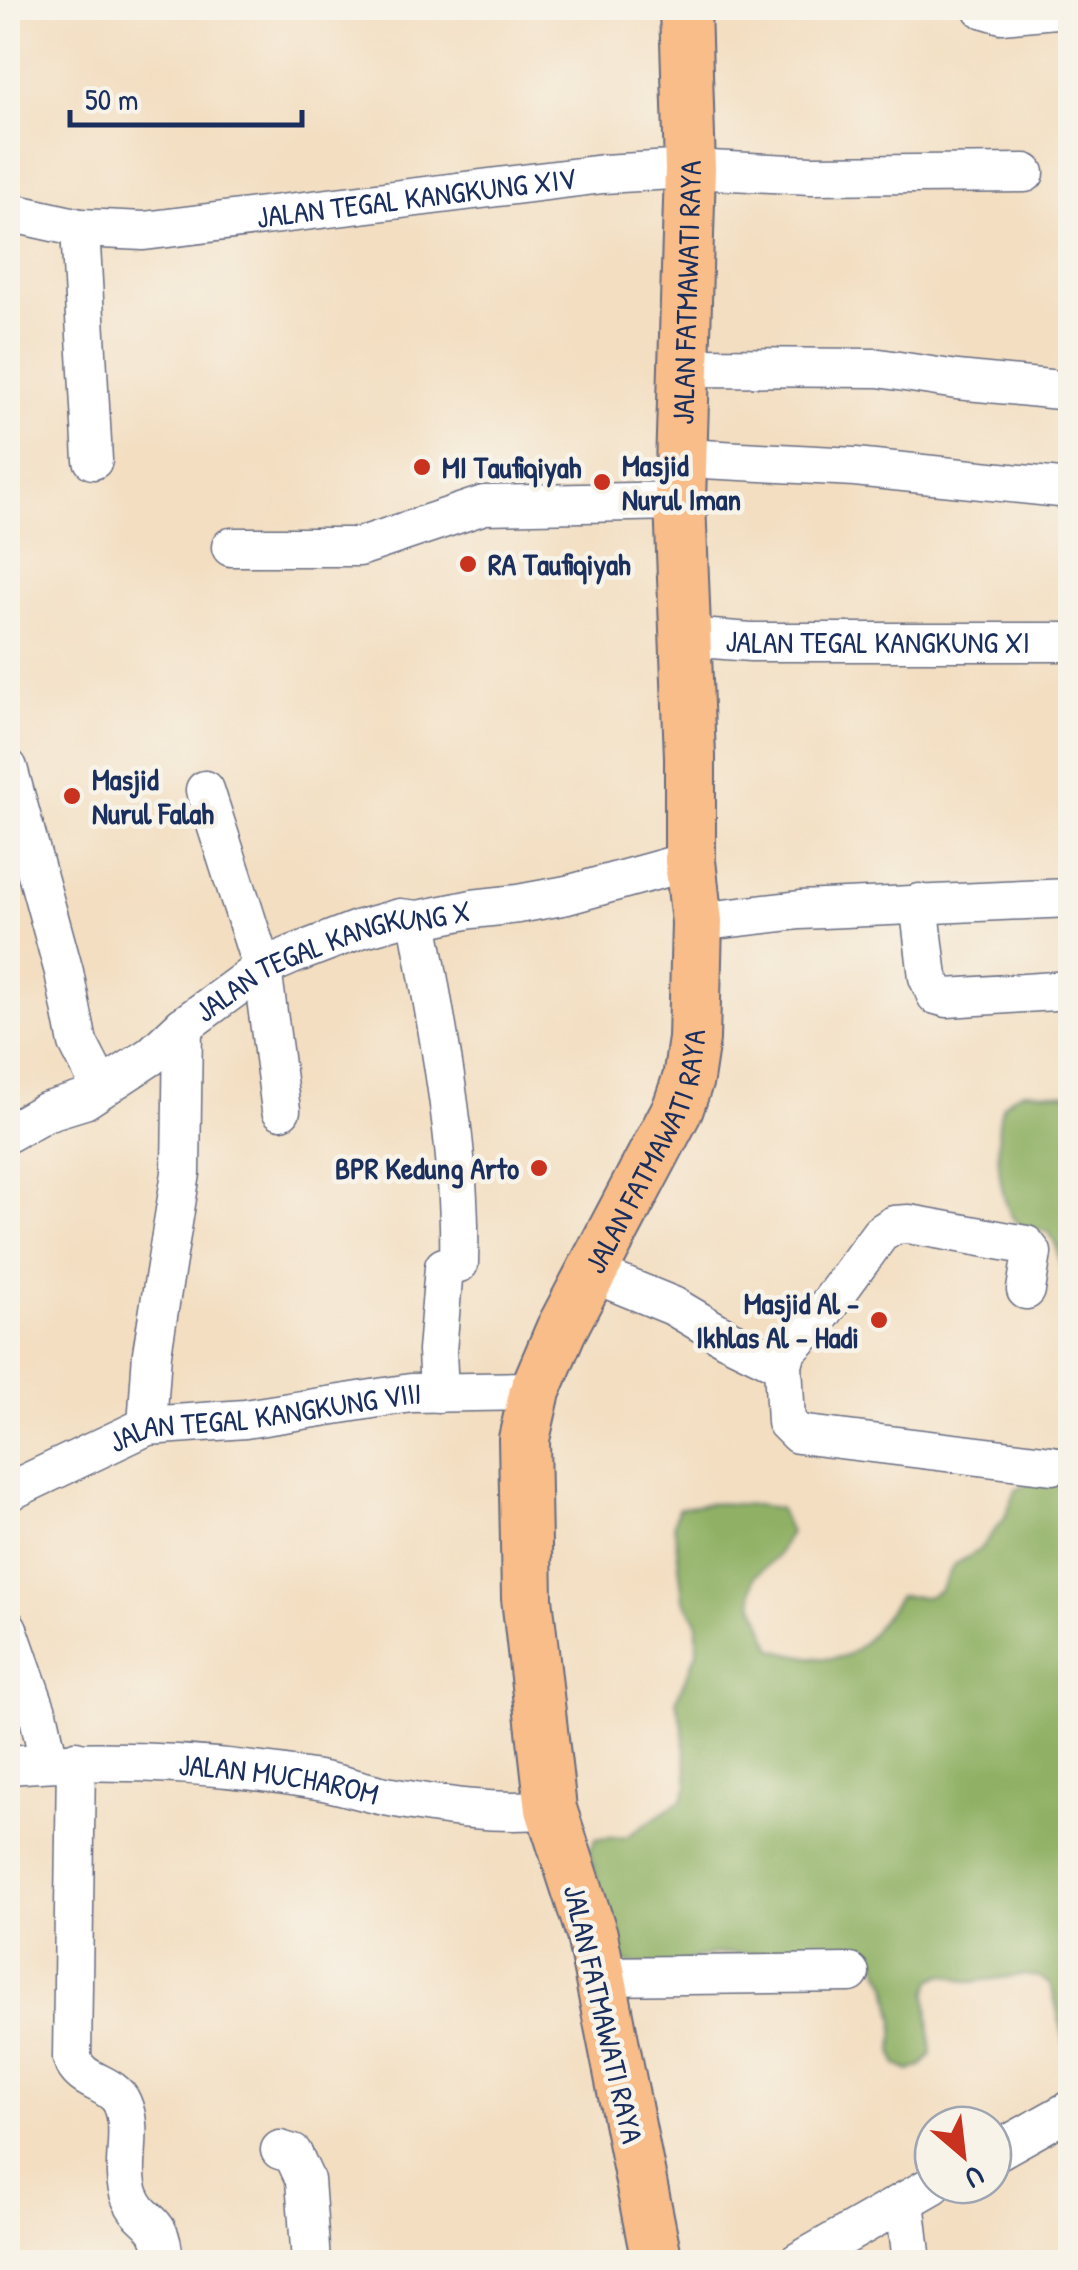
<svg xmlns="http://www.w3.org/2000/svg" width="1078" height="2270" font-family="'Patrick Hand',sans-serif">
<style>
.forest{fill:#90b165;stroke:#567062;stroke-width:2.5}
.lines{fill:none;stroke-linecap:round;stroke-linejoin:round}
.minor-casing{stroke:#676c81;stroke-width:41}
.major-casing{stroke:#676c81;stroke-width:54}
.minor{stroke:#fff;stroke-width:38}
.major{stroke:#f8bd89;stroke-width:50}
.poi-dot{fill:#c8321e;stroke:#f7f3e8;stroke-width:4}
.labels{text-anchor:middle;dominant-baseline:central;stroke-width:9;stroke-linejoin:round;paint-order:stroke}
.street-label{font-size:30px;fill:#1b2f5e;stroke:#f7f3e8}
.poi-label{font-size:30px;font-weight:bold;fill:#1b2f5e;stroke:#f7f3e8;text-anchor:start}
</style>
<rect width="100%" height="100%" fill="#f7f3e8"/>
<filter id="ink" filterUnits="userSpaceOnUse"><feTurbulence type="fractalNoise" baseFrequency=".01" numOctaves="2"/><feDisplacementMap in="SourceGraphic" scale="20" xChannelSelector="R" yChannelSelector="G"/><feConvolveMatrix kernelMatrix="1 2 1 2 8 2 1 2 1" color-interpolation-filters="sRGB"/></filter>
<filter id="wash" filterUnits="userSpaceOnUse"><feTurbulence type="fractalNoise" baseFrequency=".0048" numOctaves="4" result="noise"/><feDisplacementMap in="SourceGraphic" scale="40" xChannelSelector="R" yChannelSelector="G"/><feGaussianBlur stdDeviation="2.25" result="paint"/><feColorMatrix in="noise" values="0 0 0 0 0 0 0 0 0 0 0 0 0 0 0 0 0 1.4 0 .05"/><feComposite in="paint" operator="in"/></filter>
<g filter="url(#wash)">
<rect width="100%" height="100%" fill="#f3dec1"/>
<!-- forest -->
<path class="forest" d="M 1024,1091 L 1070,1094 L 1070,1278 L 1063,1276 L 1056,1245 L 1049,1232 C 1040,1230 1026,1229 1019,1224 C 997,1208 995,1135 1001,1111 C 1004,1100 1015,1095 1024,1091 Z
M 1070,1482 L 1070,2063 L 1051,1985 L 1039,1977 L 1023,1975 L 971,1982 L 944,1974 L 932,1980 L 927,1994 L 932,2054 L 923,2065 L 910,2071 L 897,2065 L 893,2051 L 895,2022 L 888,1985 L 875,1959 L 863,1951 L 805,1955 L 718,1953 L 667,1966 L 624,1963 L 589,1853 L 595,1839 L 626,1837 L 682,1800 L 688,1786 L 683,1728 L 676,1700 L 697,1652 L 697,1621 L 683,1598 L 674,1523 L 678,1509 C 702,1500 752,1504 779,1508 L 790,1532 L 776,1558 L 755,1576 L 752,1590 L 754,1604 L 773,1649 C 853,1670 854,1658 899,1596 L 927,1597 L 940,1590 L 954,1565 L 978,1551 L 1004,1519 L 1016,1490 L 1028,1483 Z"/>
</g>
<g filter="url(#ink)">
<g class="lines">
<!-- minor casing -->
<g class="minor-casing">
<g id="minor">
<path d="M 982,8 L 1002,14 L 1066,8"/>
<path id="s1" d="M 8,212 L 80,228 L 144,231 L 603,174 L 690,169 L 811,175 L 1025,173"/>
<path d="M 80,228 L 93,460"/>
<path d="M 685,367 L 879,368 L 957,380 L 1070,391"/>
<path d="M 683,458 L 855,467 L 1070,489"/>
<path d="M 231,547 L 359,547 L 484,505 L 680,501"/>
<path id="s2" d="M 686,637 L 751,642 L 1070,642"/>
<path d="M 8,768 L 64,972 L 78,1043 L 101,1088"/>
<path d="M 205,790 L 262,968 L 281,1110"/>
<path d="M 919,903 L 928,977 L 936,995 L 947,998 L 1070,990"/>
<path d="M 418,920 C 438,1032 462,1149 459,1263 L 444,1267 L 437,1351 L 439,1393"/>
<path d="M 697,922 L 800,910 L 1070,898"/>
<path id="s3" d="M 8,1133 L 45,1112 L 84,1100 L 151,1056 L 183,1026 L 262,968 L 292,955 L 360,929 L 400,918 L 418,920 L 472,909 L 518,904 L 567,895 L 690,861"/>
<path d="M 592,1273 L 673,1306 L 727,1338 L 783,1365 L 787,1351 L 818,1319 L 880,1234 L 894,1225 L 909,1224 L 1026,1245 L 1032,1253 L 1026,1290"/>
<path d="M 783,1365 L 786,1422 L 798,1434 L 1052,1465"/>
<path d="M 147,1426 L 152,1353 L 181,1173 L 183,1026"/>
<path id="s4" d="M 8,1492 L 147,1426 L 245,1419 L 411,1393 L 535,1391"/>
<path d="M 8,1629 L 39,1717 L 49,1762"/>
<path d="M 76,1760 L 72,2058 C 80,2084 112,2081 122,2103 C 135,2132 119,2168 130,2196 C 143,2228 161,2213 164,2262"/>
<path id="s5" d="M 8,1765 C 112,1757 214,1763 318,1780 C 341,1784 362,1791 385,1796 C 439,1806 495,1815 551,1809"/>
<path d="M 599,1976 L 850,1973"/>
<path d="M 280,2150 L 293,2154 L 305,2180 L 311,2262"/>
<path d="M 993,2153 L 1070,2110"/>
<path d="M 905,2201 L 912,2262"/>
<path d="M 798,2262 L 933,2185"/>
</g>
</g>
<!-- major casing -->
<g class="major-casing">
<g id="major">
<path id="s6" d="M 657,2262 L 592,1935 L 551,1809 L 527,1598 L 524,1439 L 535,1391 L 561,1330 L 678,1108 L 688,1079 L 694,1039 L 697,922 L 690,861 L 690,757 L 680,501 L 690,169 L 685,8"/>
</g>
</g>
<!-- minor -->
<use href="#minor" class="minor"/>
<!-- major -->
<use href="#major" class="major"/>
</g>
</g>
<!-- markers -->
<g class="poi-dot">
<circle cx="422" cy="467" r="10"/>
<circle cx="602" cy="482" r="10"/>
<circle cx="468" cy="564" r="10"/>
<circle cx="72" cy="796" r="10"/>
<circle cx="539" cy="1168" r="10"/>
<circle cx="879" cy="1320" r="10"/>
</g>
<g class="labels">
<!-- street labels -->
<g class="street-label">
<text stroke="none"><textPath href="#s1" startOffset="412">JALAN TEGAL KANGKUNG XIV</textPath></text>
<text stroke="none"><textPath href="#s6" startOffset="2022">JALAN FATMAWATI RAYA</textPath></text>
<text stroke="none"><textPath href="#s2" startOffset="192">JALAN TEGAL KANGKUNG XI</textPath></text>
<text stroke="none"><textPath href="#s3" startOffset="375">JALAN TEGAL KANGKUNG X</textPath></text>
<text stroke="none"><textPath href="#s6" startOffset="1152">JALAN FATMAWATI RAYA</textPath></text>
<text stroke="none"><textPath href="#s4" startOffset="272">JALAN TEGAL KANGKUNG VIII</textPath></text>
<text stroke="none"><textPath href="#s5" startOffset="272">JALAN MUCHAROM</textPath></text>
<text transform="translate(604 2014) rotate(77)">JALAN FATMAWATI RAYA</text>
</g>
<!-- poi labels -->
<g class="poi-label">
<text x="622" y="465">Masjid<tspan x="622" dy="34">Nurul Iman</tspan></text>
<text x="442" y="467">MI Taufiqiyah</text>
<text x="488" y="564">RA Taufiqiyah</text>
<text x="92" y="779">Masjid<tspan x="92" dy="34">Nurul Falah</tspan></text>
<text x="519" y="1168" text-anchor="end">BPR Kedung Arto</text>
<text x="859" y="1303" text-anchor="end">Masjid Al -<tspan x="859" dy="34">Ikhlas Al - Hadi</tspan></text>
</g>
</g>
<!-- margin -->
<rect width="1078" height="2270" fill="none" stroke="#f7f3e8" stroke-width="40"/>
<!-- north arrow -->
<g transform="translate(963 2155) rotate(152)"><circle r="48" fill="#f7f3e8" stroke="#9fa5b1" stroke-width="2.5"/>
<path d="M0-8L18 38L0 25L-18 38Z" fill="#c8321e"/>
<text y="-15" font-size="28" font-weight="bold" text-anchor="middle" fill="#1b2f5e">U</text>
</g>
<!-- scale -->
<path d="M70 110v15h232v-15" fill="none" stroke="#1b2f5e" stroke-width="5"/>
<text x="85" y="110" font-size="30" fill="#1b2f5e" stroke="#f7f3e8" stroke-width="8" paint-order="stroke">50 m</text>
</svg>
